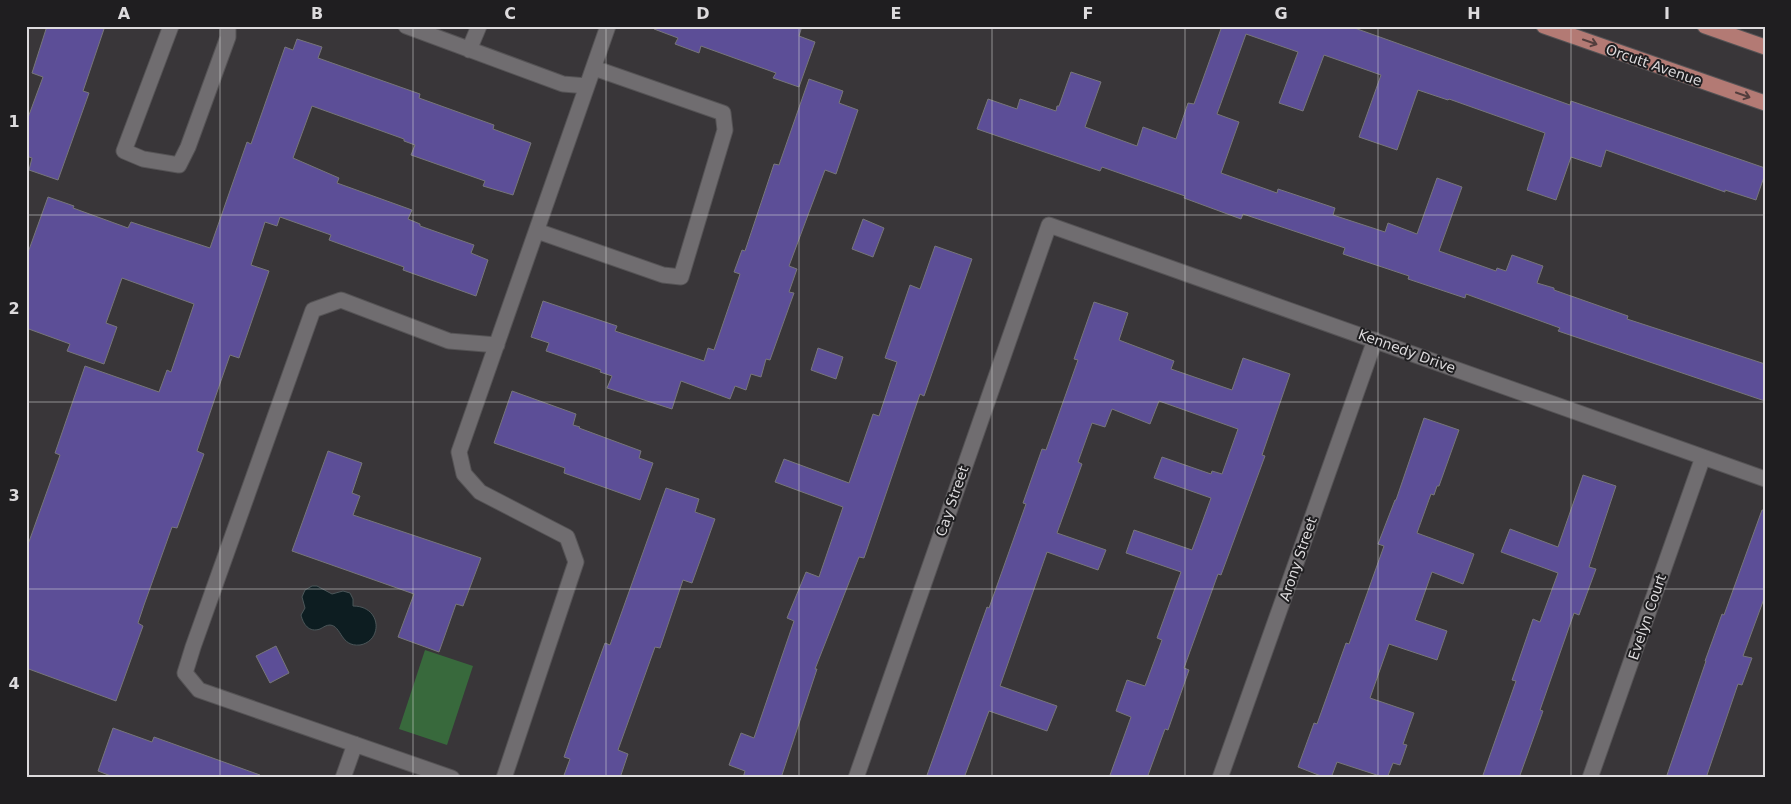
<svg xmlns="http://www.w3.org/2000/svg" width="1791" height="804" font-family="'DejaVu Sans',sans-serif">
<style>
.green{fill:#38693c}
.water{fill:#0d1d21;stroke:#4b5659}
.building{fill:#5c4e97;stroke:#77767a}
.lines{fill:none;stroke-linecap:round;stroke-linejoin:round}
.minor-casing{stroke:#555355;stroke-width:17}
.major-casing{stroke:#555355;stroke-width:17}
.minor{stroke:#706d70;stroke-width:15}
.major{stroke:#b37a74;stroke-width:15}
.oneway{stroke:#533e3d}
.grid{fill:none;stroke:#dddbdd;stroke-width:1;stroke-opacity:0.55}
.labels{text-anchor:middle;dominant-baseline:central;stroke-width:4;stroke-linejoin:round;paint-order:stroke}
.street-label{font-size:14px;fill:#dddbdd;stroke:#1f1e20}
.neatline{fill:none;stroke:#dddbdd;stroke-width:2}
.grid-label{font-size:16px;text-anchor:middle;font-weight:bold;fill:#dddbdd}
</style>
<rect width="100%" height="100%" fill="#393639"/>
<!-- green -->
<path class="green" d="M 425,650 L 473,666 L 447,745 L 399,729 Z"/>
<!-- water -->
<path class="water" d="M 312,586 L 317,586 L 332,594 L 343,591 L 350,593 L 353,599 L 353,606 C 382,606 383,641 360,645 C 340,647 342,626 330,625 C 326,625 324,627 320,629 C 309,633 303,624 301,615 L 305,608 L 302,597 L 305,590 Z"/>
<!-- building -->
<path class="building" d="M 47,26 L 105,26 L 83,91 L 89,93 L 58,180 L 29,170 L 32,158 L 26,156 L 26,123 L 43,77 L 32,73 Z
M 655,26 L 802,26 L 799,36 L 815,42 L 799,87 L 773,78 L 776,73 L 701,46 L 699,53 L 675,44 L 678,38 L 654,29 Z
M 1222,26 L 1349,26 L 1570,105 L 1571,101 L 1765,168 L 1765,174 L 1756,200 L 1725,190 L 1725,192 L 1606,150 L 1601,167 L 1571,157 L 1556,200 L 1527,190 L 1545,133 L 1449,99 L 1448,100 L 1418,90 L 1397,150 L 1359,137 L 1381,75 L 1324,55 L 1303,111 L 1279,103 L 1298,52 L 1246,34 L 1217,114 L 1239,122 L 1221,173 L 1277,193 L 1278,189 L 1335,208 L 1333,215 L 1385,232 L 1388,223 L 1417,234 L 1437,178 L 1462,187 L 1439,251 L 1496,271 L 1497,268 L 1506,271 L 1512,255 L 1543,266 L 1537,283 L 1554,288 L 1554,290 L 1628,316 L 1627,319 L 1765,364 L 1765,401 L 1558,331 L 1560,328 L 1466,294 L 1465,298 L 1408,279 L 1409,276 L 1343,254 L 1345,248 L 1243,214 L 1241,219 L 1184,198 L 1185,196 L 1102,167 L 1100,171 L 977,129 L 988,99 L 1017,109 L 1020,99 L 1056,111 L 1057,106 L 1059,106 L 1071,72 L 1101,82 L 1085,127 L 1137,146 L 1143,127 L 1176,139 L 1188,103 L 1194,104 Z
M 297,39 L 322,47 L 318,58 L 420,94 L 419,98 L 494,125 L 493,129 L 531,143 L 513,195 L 483,186 L 485,181 L 411,155 L 415,145 L 404,141 L 404,139 L 312,106 L 293,158 L 339,178 L 337,183 L 412,210 L 408,219 L 420,224 L 420,226 L 474,245 L 471,253 L 488,260 L 476,296 L 403,270 L 404,267 L 329,240 L 331,235 L 280,217 L 277,226 L 265,222 L 251,265 L 269,271 L 239,358 L 230,355 L 216,395 L 197,451 L 204,454 L 177,528 L 172,527 L 144,605 L 138,623 L 143,626 L 116,701 L 26,668 L 26,550 L 60,455 L 55,453 L 85,366 L 159,392 L 167,370 L 171,372 L 194,304 L 122,278 L 106,323 L 117,327 L 104,364 L 67,351 L 70,344 L 26,328 L 26,258 L 48,197 L 74,206 L 73,208 L 128,228 L 131,222 L 210,248 L 247,142 L 251,144 L 285,47 L 293,50 Z
M 809,79 L 843,91 L 839,103 L 858,110 L 836,174 L 825,170 L 808,215 L 789,266 L 797,269 L 789,292 L 794,293 L 770,360 L 766,359 L 761,377 L 751,374 L 746,390 L 735,386 L 730,399 L 681,381 L 672,409 L 607,388 L 612,376 L 600,372 L 601,370 L 546,351 L 549,343 L 531,337 L 543,301 L 617,326 L 615,331 L 704,361 L 708,348 L 714,350 L 740,274 L 734,272 L 742,250 L 745,251 L 774,164 L 779,165 Z
M 863,219 L 884,228 L 873,257 L 852,249 Z
M 935,246 L 972,259 L 924,396 L 920,394 L 864,558 L 859,557 L 815,669 L 817,669 L 781,778 L 743,778 L 745,771 L 729,765 L 741,733 L 754,738 L 794,621 L 787,618 L 806,572 L 819,577 L 843,507 L 775,482 L 784,459 L 849,483 L 873,414 L 879,416 L 897,362 L 885,358 L 910,285 L 920,289 Z
M 1094,302 L 1128,313 L 1119,340 L 1174,361 L 1171,369 L 1232,390 L 1243,358 L 1290,374 L 1262,455 L 1265,456 L 1221,575 L 1218,574 L 1184,668 L 1189,670 L 1168,730 L 1165,729 L 1147,778 L 1109,778 L 1131,717 L 1116,711 L 1127,680 L 1145,686 L 1162,640 L 1157,638 L 1181,572 L 1126,553 L 1134,530 L 1192,550 L 1211,498 L 1154,478 L 1162,457 L 1211,474 L 1212,471 L 1222,474 L 1238,429 L 1159,401 L 1150,424 L 1112,409 L 1105,427 L 1092,423 L 1078,462 L 1082,464 L 1057,533 L 1106,550 L 1098,570 L 1047,552 L 1000,686 L 1057,706 L 1047,731 L 989,711 L 964,778 L 926,778 L 987,607 L 989,608 L 1026,504 L 1023,503 L 1042,449 L 1046,450 L 1078,360 L 1074,359 Z
M 818,348 L 843,357 L 836,379 L 811,370 Z
M 512,391 L 576,414 L 573,425 L 580,427 L 579,428 L 641,451 L 639,458 L 653,463 L 640,500 L 564,473 L 565,468 L 494,443 Z
M 1424,418 L 1459,430 L 1439,486 L 1437,486 L 1434,495 L 1431,494 L 1417,533 L 1474,554 L 1463,584 L 1432,572 L 1415,620 L 1447,631 L 1437,660 L 1389,644 L 1370,698 L 1414,713 L 1403,744 L 1407,745 L 1400,765 L 1393,763 L 1387,778 L 1386,778 L 1337,762 L 1331,778 L 1326,778 L 1298,767 L 1314,723 L 1317,724 L 1346,643 L 1349,644 L 1384,546 L 1378,544 L 1395,500 L 1396,500 Z
M 328,451 L 362,463 L 352,493 L 360,496 L 353,515 L 481,558 L 463,606 L 456,604 L 439,652 L 398,637 L 414,594 L 292,551 Z
M 1583,475 L 1616,486 L 1589,567 L 1596,569 L 1579,615 L 1574,613 L 1540,710 L 1543,711 L 1519,778 L 1482,778 L 1516,681 L 1512,680 L 1533,619 L 1540,622 L 1558,573 L 1501,552 L 1510,529 L 1558,547 Z
M 666,488 L 699,499 L 695,512 L 715,519 L 692,583 L 683,580 L 660,648 L 655,647 L 618,750 L 628,754 L 620,778 L 563,778 L 570,759 L 564,757 L 572,734 L 605,643 L 610,645 Z
M 1762,510 L 1765,510 L 1765,596 L 1743,656 L 1752,658 L 1742,685 L 1738,684 L 1706,778 L 1666,778 L 1706,661 L 1705,661 L 1722,614 L 1724,615 Z
M 276,646 L 289,673 L 270,683 L 256,656 Z
M 113,728 L 152,742 L 154,737 L 260,775 L 260,778 L 116,778 L 98,771 Z"/>
<g class="lines">
<!-- minor casing -->
<g class="minor-casing">
<path id="minor" d="M 171,26 L 124,151 L 143,159 L 179,165 L 188,147 L 228,37 L 228,26
M 406,26 L 563,84 L 587,86
M 469,50 L 479,26
M 537,231 L 663,275 L 681,277 L 725,130 L 723,113 L 594,68
M 343,778 L 355,744
M 452,778 L 199,690 L 185,673 L 193,647 L 313,310 L 341,300 L 449,341 L 497,345
M 504,778 L 576,562 L 567,537 L 480,492 L 464,474 L 459,452 L 608,26
M 856,778 L 1049,225 L 1765,479
M 1220,778 L 1375,340
M 1590,778 L 1703,457"/>
</g>
<!-- major casing -->
<g class="major-casing">
<path id="major" d="M 1544,26 L 1765,103
M 1705,26 L 1765,47"/>
</g>
<!-- minor -->
<use href="#minor" class="minor"/>
<!-- major -->
<use href="#major" class="major"/>
</g>
<!-- one-way arrows -->
<defs><path id="oneway-shaft" d="M-6 0H5M1.5-3L5.5 0L1.5 3" fill="none" stroke-width="1.6" stroke-linecap="round" stroke-linejoin="round" transform="scale(1.25)"/></defs>
<g class="oneway">
<use href="#oneway-shaft" transform="translate(1590 42) rotate(19)"/>
<use href="#oneway-shaft" transform="translate(1743 95) rotate(19)"/>
</g>
<!-- grid -->
<path class="grid" d="M 220,26 L 220,778M 413,26 L 413,778M 606,26 L 606,778M 799,26 L 799,778M 992,26 L 992,778M 1185,26 L 1185,778M 1378,26 L 1378,778M 1571,26 L 1571,778M 26,215 L 1765,215M 26,402 L 1765,402M 26,589 L 1765,589"/>
<g class="labels">
<!-- street labels -->
<g class="street-label">
<text transform="translate(1654 65) rotate(19)">Orcutt Avenue</text>
<text transform="translate(1407 351) rotate(20)">Kennedy Drive</text>
<text transform="translate(952 501) rotate(-71)">Cay Street</text>
<text transform="translate(1298 559) rotate(-71)">Arony Street</text>
<text transform="translate(1647 617) rotate(-71)">Evelyn Court</text>
</g>
</g>
<!-- border -->
<rect width="1791" height="804" fill="none" stroke="#1f1e20" stroke-width="55"/>
<rect x="28" y="28" width="1736" height="748" class="neatline"/>
<g class="grid-label">
<text x="124" y="19">A</text>
<text x="317" y="19">B</text>
<text x="510" y="19">C</text>
<text x="703" y="19">D</text>
<text x="896" y="19">E</text>
<text x="1088" y="19">F</text>
<text x="1281" y="19">G</text>
<text x="1474" y="19">H</text>
<text x="1667" y="19">I</text>
<text x="14" y="127">1</text>
<text x="14" y="314">2</text>
<text x="14" y="501">3</text>
<text x="14" y="689">4</text>
</g>
</svg>
